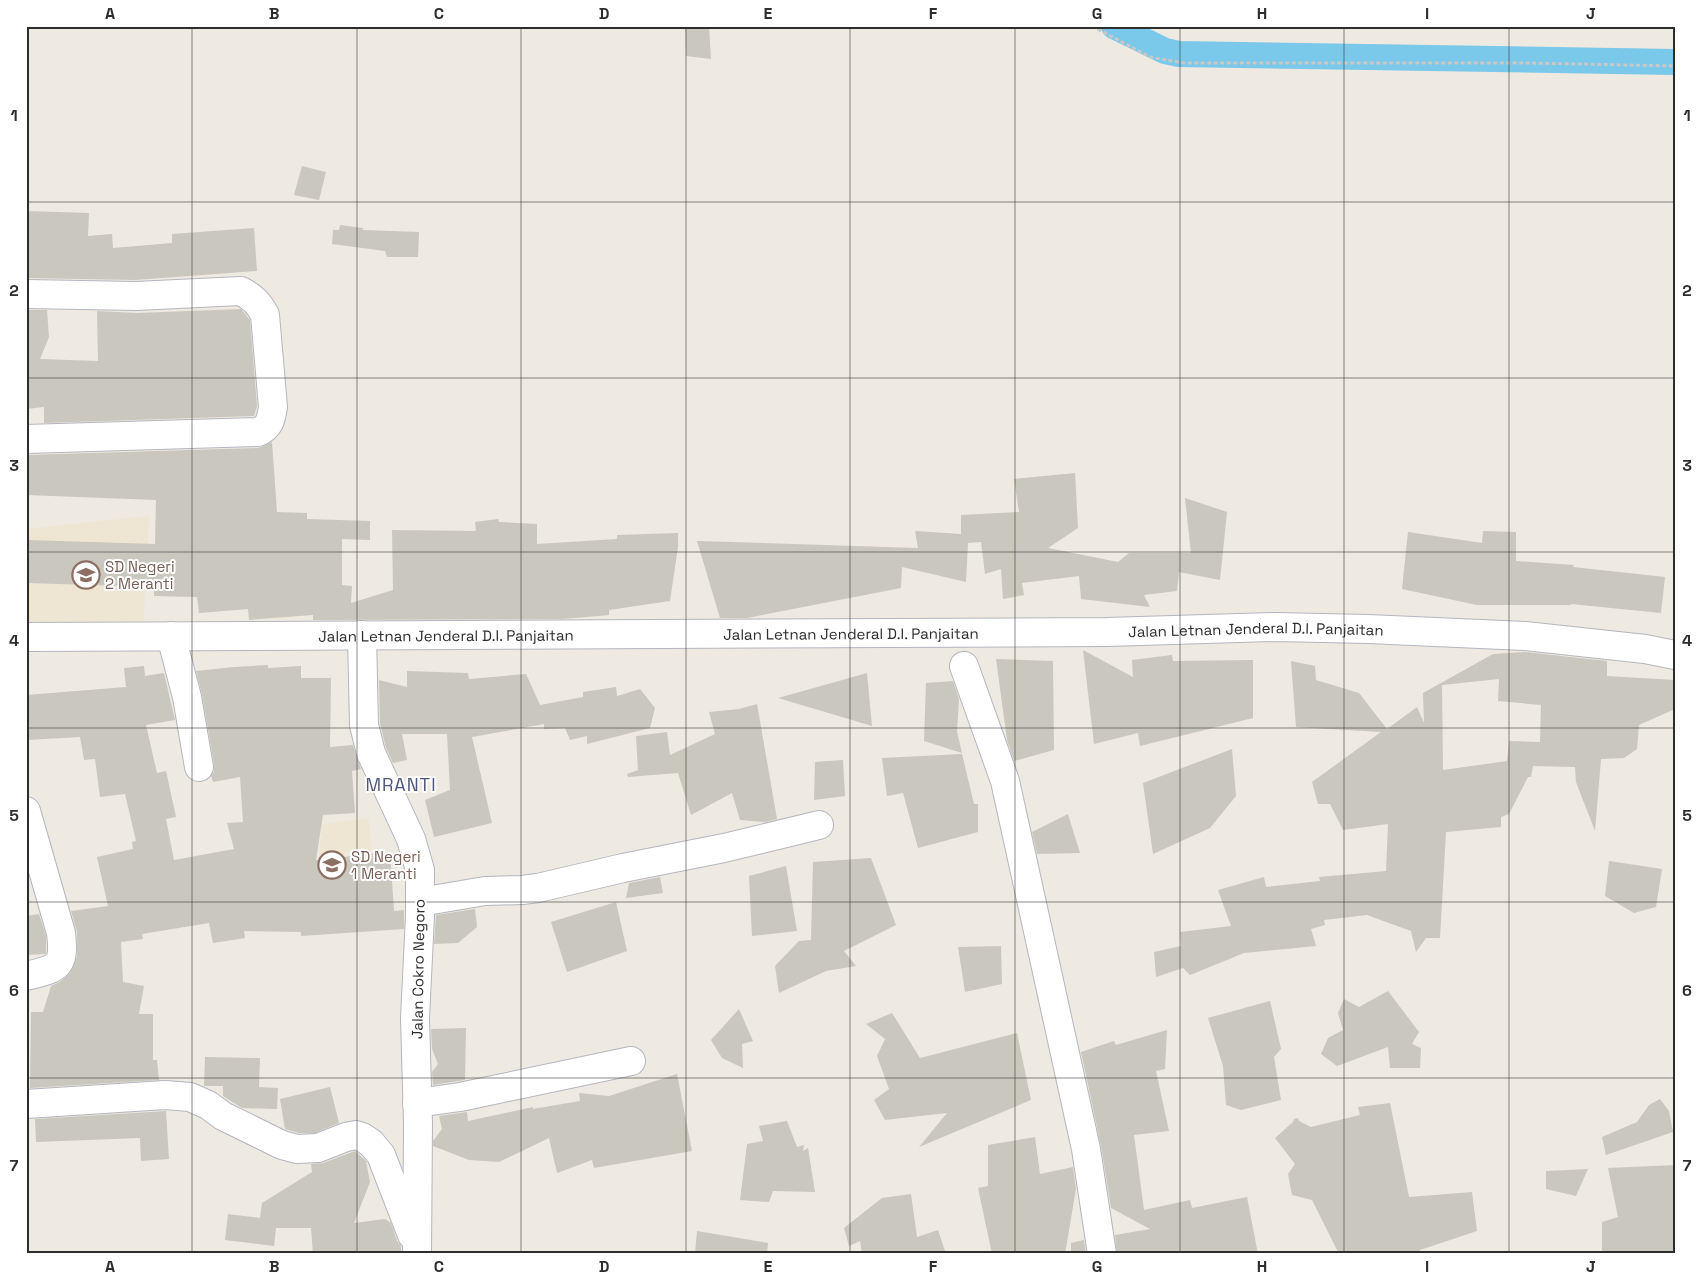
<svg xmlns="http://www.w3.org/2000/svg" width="1701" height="1280" font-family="'Space Grotesk',sans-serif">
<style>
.education{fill:#eee6d2}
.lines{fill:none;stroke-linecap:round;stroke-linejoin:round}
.canal{stroke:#7ac8ea;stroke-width:26}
.building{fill:#cac7bf;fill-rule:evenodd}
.minor-casing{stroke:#b4b6c0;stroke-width:30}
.path{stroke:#c8c8c8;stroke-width:3;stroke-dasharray:4 2.5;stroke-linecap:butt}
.minor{stroke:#fff;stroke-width:28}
.grid{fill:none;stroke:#2d2d2d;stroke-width:1;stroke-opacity:0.55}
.labels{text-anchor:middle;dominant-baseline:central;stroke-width:4;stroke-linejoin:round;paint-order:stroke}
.education-label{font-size:15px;fill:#785e54;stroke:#fff;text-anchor:start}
.street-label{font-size:15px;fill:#2d2d2d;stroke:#fff}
.quarter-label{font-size:18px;letter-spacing:1px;fill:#4f567d;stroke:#fff}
.neatline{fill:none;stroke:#2d2d2d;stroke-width:2}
.grid-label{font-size:16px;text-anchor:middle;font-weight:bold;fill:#2d2d2d}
</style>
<rect width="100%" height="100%" fill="#eee9e1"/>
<!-- education -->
<path class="education" d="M 149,516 L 143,629 L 26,621 L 26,529 Z
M 369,818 L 371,851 L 345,853 L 345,890 L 318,876 L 322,824 Z"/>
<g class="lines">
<!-- canal -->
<path class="canal" d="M 1114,26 L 1165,51 L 1179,54 L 1675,62"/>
</g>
<!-- building -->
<path class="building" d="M 685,26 L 709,26 L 711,59 L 686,56 Z
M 302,166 L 326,172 L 319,200 L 294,195 Z
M 26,211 L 89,213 L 88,236 L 112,234 L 113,248 L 172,243 L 172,234 L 254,228 L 257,271 L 135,280 L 26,278 Z
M 340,225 L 363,228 L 363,230 L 419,232 L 418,257 L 387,257 L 385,251 L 332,244 L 333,230 L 339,230 Z
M 241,309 L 250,320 L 257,406 L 254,416 L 44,423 L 44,407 L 26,409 L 26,310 L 47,310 L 49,337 L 40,359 L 98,361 L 97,311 L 137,313 Z
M 272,442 L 277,512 L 307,513 L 307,519 L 370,521 L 370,540 L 342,539 L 342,585 L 352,586 L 351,603 L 393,590 L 392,530 L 476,531 L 475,522 L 498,519 L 499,522 L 537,524 L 537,544 L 617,539 L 617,535 L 678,533 L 678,547 L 670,601 L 609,610 L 609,615 L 563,619 L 313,620 L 313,615 L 249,620 L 248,609 L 199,613 L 197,597 L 154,596 L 154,587 L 26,583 L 26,540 L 155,544 L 156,500 L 26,495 L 26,455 L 258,448 Z
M 1075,473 L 1078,528 L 1048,548 L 1118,562 L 1129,553 L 1191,553 L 1185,498 L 1227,512 L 1220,580 L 1179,572 L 1177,591 L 1144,595 L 1150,607 L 1081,599 L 1079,576 L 1022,583 L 1024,595 L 1003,599 L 1001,569 L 985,574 L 981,542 L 968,543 L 966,582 L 902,567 L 901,588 L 747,618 L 720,618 L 697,541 L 918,548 L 915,531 L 961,534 L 961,515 L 1019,512 L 1014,479 Z
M 1483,531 L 1516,532 L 1516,561 L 1574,565 L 1573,567 L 1665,577 L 1661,613 L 1571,604 L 1571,605 L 1477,605 L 1402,589 L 1408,532 L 1482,543 Z
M 1083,650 L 1133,677 L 1132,660 L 1172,655 L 1173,661 L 1253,660 L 1253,718 L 1140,746 L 1138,733 L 1094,744 Z
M 1525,652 L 1607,661 L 1607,676 L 1675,680 L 1675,709 L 1639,725 L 1637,749 L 1624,758 L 1601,759 L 1595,831 L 1576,782 L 1575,767 L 1533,766 L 1531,777 L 1528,777 L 1509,814 L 1501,817 L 1501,827 L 1446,832 L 1440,938 L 1426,938 L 1416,952 L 1411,931 L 1367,915 L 1324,920 L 1325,925 L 1311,929 L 1316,946 L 1244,953 L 1190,975 L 1183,968 L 1156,977 L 1154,952 L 1181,946 L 1180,932 L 1231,926 L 1218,890 L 1264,877 L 1266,887 L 1320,881 L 1319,877 L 1386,871 L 1388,824 L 1343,830 L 1330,804 L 1318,804 L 1312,782 L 1381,732 L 1296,727 L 1291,661 L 1315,666 L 1316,680 L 1359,693 L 1387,729 L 1417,707 L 1424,723 L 1423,693 L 1493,654 ZM 1499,679 L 1498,701 L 1541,705 L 1540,742 L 1509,741 L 1507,761 L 1443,770 L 1442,685 Z
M 996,659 L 1053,661 L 1054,750 L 1014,761 L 1007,740 Z
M 268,665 L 268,668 L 301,666 L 301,678 L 331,678 L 330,747 L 353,745 L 361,769 L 352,771 L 355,813 L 323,815 L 316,860 L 390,852 L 394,911 L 404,910 L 404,929 L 301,936 L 301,932 L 244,931 L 245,938 L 213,943 L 209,923 L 142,934 L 143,939 L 121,942 L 123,982 L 144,986 L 139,1014 L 153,1014 L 153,1060 L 157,1060 L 159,1080 L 30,1088 L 31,1012 L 43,1012 L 51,986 L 61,981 L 70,973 L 77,957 L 77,932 L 71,911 L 108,906 L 97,857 L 133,849 L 132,842 L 136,841 L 125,794 L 100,797 L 95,759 L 84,760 L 80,737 L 26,740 L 26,695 L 126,687 L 124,668 L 144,666 L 145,676 L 164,673 L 175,720 L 146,725 L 157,773 L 166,771 L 176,817 L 166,819 L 174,860 L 234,849 L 227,823 L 243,822 L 240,777 L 213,782 L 211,776 L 214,772 L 214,764 L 202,694 L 196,671 L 234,667 Z
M 407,671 L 468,673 L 469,679 L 526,674 L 540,705 L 583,697 L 583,692 L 616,687 L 617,696 L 640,689 L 655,708 L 650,728 L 587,744 L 587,736 L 570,740 L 565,728 L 544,729 L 544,724 L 472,737 L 492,823 L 434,837 L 425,800 L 450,790 L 447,734 L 402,734 L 407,760 L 393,763 L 386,748 L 380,723 L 379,680 L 407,687 Z
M 867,673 L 872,726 L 778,698 Z
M 953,681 L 959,699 L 957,732 L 962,753 L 924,741 L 926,683 Z
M 757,704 L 777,819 L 765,822 L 740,820 L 732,793 L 691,815 L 678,773 L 628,777 L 627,774 L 638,770 L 636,736 L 667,732 L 670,755 L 715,734 L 709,712 L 739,709 Z
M 1232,749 L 1236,796 L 1210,828 L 1153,854 L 1143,783 Z
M 962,754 L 974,804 L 978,804 L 978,832 L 918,848 L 903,793 L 887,796 L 882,758 Z
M 843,760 L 845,796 L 814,800 L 815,762 Z
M 1068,814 L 1080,853 L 1037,854 L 1032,832 Z
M 871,858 L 896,925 L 844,951 L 856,966 L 826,971 L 779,993 L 775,966 L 799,941 L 811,940 L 813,862 Z
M 1609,861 L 1662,869 L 1656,907 L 1634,913 L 1605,896 Z
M 786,866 L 797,931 L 752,936 L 749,876 Z
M 660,877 L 663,893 L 626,898 L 629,883 Z
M 616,902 L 627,951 L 567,972 L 551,922 Z
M 475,909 L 477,927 L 458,943 L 434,944 L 436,915 Z
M 39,914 L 46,936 L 46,954 L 26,955 L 26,916 Z
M 1001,946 L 1002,984 L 965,992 L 958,947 Z
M 1388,991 L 1419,1032 L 1412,1044 L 1421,1048 L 1420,1068 L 1390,1068 L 1388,1047 L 1337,1066 L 1321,1054 L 1328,1038 L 1343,1030 L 1338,1013 L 1344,999 L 1359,1007 Z
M 1270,1001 L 1281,1049 L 1274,1057 L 1281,1100 L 1241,1110 L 1226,1105 L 1223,1066 L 1208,1018 Z
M 739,1009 L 753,1041 L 742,1044 L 743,1068 L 722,1058 L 711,1040 Z
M 892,1013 L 920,1058 L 1017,1033 L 1031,1100 L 919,1147 L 947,1113 L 885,1120 L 874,1100 L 889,1089 L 877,1056 L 885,1039 L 866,1024 Z
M 466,1028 L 465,1080 L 433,1085 L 432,1072 L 438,1064 L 432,1049 L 431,1029 Z
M 1167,1030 L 1165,1069 L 1156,1071 L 1169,1131 L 1134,1135 L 1144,1210 L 1190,1200 L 1192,1208 L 1247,1197 L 1258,1254 L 1117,1254 L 1115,1235 L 1150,1229 L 1111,1208 L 1101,1146 L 1081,1052 L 1114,1041 L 1116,1045 Z
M 205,1057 L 260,1058 L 259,1087 L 278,1088 L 277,1109 L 242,1108 L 223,1096 L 223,1086 L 204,1086 Z
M 677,1074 L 692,1151 L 594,1168 L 592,1160 L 557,1173 L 549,1138 L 499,1162 L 469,1160 L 433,1146 L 433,1141 L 442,1129 L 439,1116 L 467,1112 L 468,1121 L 533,1107 L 533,1109 L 580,1101 L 579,1093 L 609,1096 Z
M 330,1087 L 339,1123 L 315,1133 L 299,1133 L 285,1129 L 280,1099 Z
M 1660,1099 L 1669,1111 L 1673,1132 L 1606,1155 L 1602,1137 L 1637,1122 L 1649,1105 Z
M 1390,1103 L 1409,1197 L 1472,1192 L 1477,1231 L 1420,1250 L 1420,1254 L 1339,1254 L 1312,1200 L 1292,1195 L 1288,1174 L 1295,1164 L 1275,1138 L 1293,1122 L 1294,1119 L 1298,1118 L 1299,1121 L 1311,1127 L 1360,1115 L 1358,1107 Z
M 166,1111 L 169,1159 L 141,1161 L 140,1138 L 36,1142 L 35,1119 Z
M 787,1121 L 797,1147 L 804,1145 L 803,1151 L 808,1148 L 815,1192 L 773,1191 L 769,1202 L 740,1200 L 747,1144 L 763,1141 L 759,1126 Z
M 1035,1137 L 1040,1174 L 1073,1167 L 1076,1189 L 1065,1254 L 992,1254 L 978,1188 L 988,1186 L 988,1145 Z
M 355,1151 L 366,1161 L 370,1182 L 354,1223 L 385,1219 L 391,1223 L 397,1241 L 401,1246 L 401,1254 L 313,1254 L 311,1228 L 276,1228 L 274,1246 L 225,1240 L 228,1214 L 260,1218 L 262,1203 L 312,1172 L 311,1164 L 323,1163 Z
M 1675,1165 L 1675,1254 L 1602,1254 L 1602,1222 L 1618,1217 L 1608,1168 Z
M 1588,1169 L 1576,1196 L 1546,1189 L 1546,1171 Z
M 911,1194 L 917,1237 L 938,1230 L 946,1254 L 862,1254 L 860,1241 L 849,1246 L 844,1228 L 882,1198 Z
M 697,1231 L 768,1243 L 767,1254 L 695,1254 Z
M 1084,1240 L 1086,1254 L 1071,1254 L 1071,1243 Z"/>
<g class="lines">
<!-- minor casing -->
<g class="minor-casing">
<g id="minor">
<path d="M 26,294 L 136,296 L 241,291 C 252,297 259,303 265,315 L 273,407 C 271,419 270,427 258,432 L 26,439"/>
<path d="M 362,635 L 364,725 L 371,753 L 411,839 L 420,870 L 420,916 L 415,1018 L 418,1124 L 417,1254"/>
<path d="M 171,636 L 187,697 L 199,767"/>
<path id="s1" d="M 26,637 L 1107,632 L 1276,627 L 1368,629 L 1525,636 L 1645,649 L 1675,655"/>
<path d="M 964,666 L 1005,781 L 1086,1149 L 1102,1254"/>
<path d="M 26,811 L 61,933 C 65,968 58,968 26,976"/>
<path d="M 420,902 L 485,891 L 522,890 L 538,888 L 623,868 L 724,848 L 819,825"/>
<path d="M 417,1103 L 460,1097 L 631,1061"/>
<path d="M 26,1104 L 165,1095 L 190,1097 L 208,1105 L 223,1116 L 282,1145 L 297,1149 L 318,1148 L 346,1137 L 356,1135 L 362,1137 L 371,1143 L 381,1155 L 412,1235"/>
</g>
</g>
<!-- path -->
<path class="path" d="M 1092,26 L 1150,57 L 1184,63 L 1530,63 L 1675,66"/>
<!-- minor -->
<use href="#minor" class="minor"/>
</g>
<!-- grid -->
<path class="grid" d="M 192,26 L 192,1254M 357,26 L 357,1254M 521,26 L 521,1254M 686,26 L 686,1254M 850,26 L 850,1254M 1015,26 L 1015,1254M 1180,26 L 1180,1254M 1344,26 L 1344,1254M 1509,26 L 1509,1254M 26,202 L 1675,202M 26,378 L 1675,378M 26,552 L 1675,552M 26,728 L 1675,728M 26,902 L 1675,902M 26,1078 L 1675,1078"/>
<!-- icons -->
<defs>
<g id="school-ring" transform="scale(1.4375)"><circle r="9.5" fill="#fff" stroke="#8d6e63" stroke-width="1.5"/><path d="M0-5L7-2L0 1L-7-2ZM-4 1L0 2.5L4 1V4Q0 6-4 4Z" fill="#8d6e63"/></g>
</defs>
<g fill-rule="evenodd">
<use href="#school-ring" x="86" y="575"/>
<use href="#school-ring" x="332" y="865"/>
</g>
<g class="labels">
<!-- education labels -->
<g class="education-label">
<text x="105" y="566">SD Negeri<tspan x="105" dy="17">2 Meranti</tspan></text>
<text x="351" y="856">SD Negeri<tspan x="351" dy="17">1 Meranti</tspan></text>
</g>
<!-- street labels -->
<g class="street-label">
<text stroke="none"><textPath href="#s1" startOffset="1230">Jalan Letnan Jenderal D.I. Panjaitan</textPath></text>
<text stroke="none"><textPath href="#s1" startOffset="825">Jalan Letnan Jenderal D.I. Panjaitan</textPath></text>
<text stroke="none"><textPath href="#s1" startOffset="420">Jalan Letnan Jenderal D.I. Panjaitan</textPath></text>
<text transform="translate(418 969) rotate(-89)">Jalan Cokro Negoro</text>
</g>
<!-- quarter labels -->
<g class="quarter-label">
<text x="401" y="784">MRANTI</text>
</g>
</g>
<!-- border -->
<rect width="1701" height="1280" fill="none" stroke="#ffffff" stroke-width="55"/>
<rect x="28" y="28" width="1646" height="1224" class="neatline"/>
<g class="grid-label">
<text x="110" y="19">A</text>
<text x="274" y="19">B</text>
<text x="439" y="19">C</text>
<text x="604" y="19">D</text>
<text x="768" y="19">E</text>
<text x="933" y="19">F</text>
<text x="1097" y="19">G</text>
<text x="1262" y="19">H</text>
<text x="1427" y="19">I</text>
<text x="1591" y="19">J</text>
<text x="14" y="121">1</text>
<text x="1687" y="121">1</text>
<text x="14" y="296">2</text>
<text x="1687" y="296">2</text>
<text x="14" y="471">3</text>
<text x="1687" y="471">3</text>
<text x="14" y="646">4</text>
<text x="1687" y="646">4</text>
<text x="14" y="821">5</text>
<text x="1687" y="821">5</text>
<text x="14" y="996">6</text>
<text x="1687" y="996">6</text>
<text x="14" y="1171">7</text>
<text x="1687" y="1171">7</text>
<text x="110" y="1272">A</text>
<text x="274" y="1272">B</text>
<text x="439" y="1272">C</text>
<text x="604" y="1272">D</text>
<text x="768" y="1272">E</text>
<text x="933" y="1272">F</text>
<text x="1097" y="1272">G</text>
<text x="1262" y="1272">H</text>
<text x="1427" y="1272">I</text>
<text x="1591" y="1272">J</text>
</g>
</svg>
